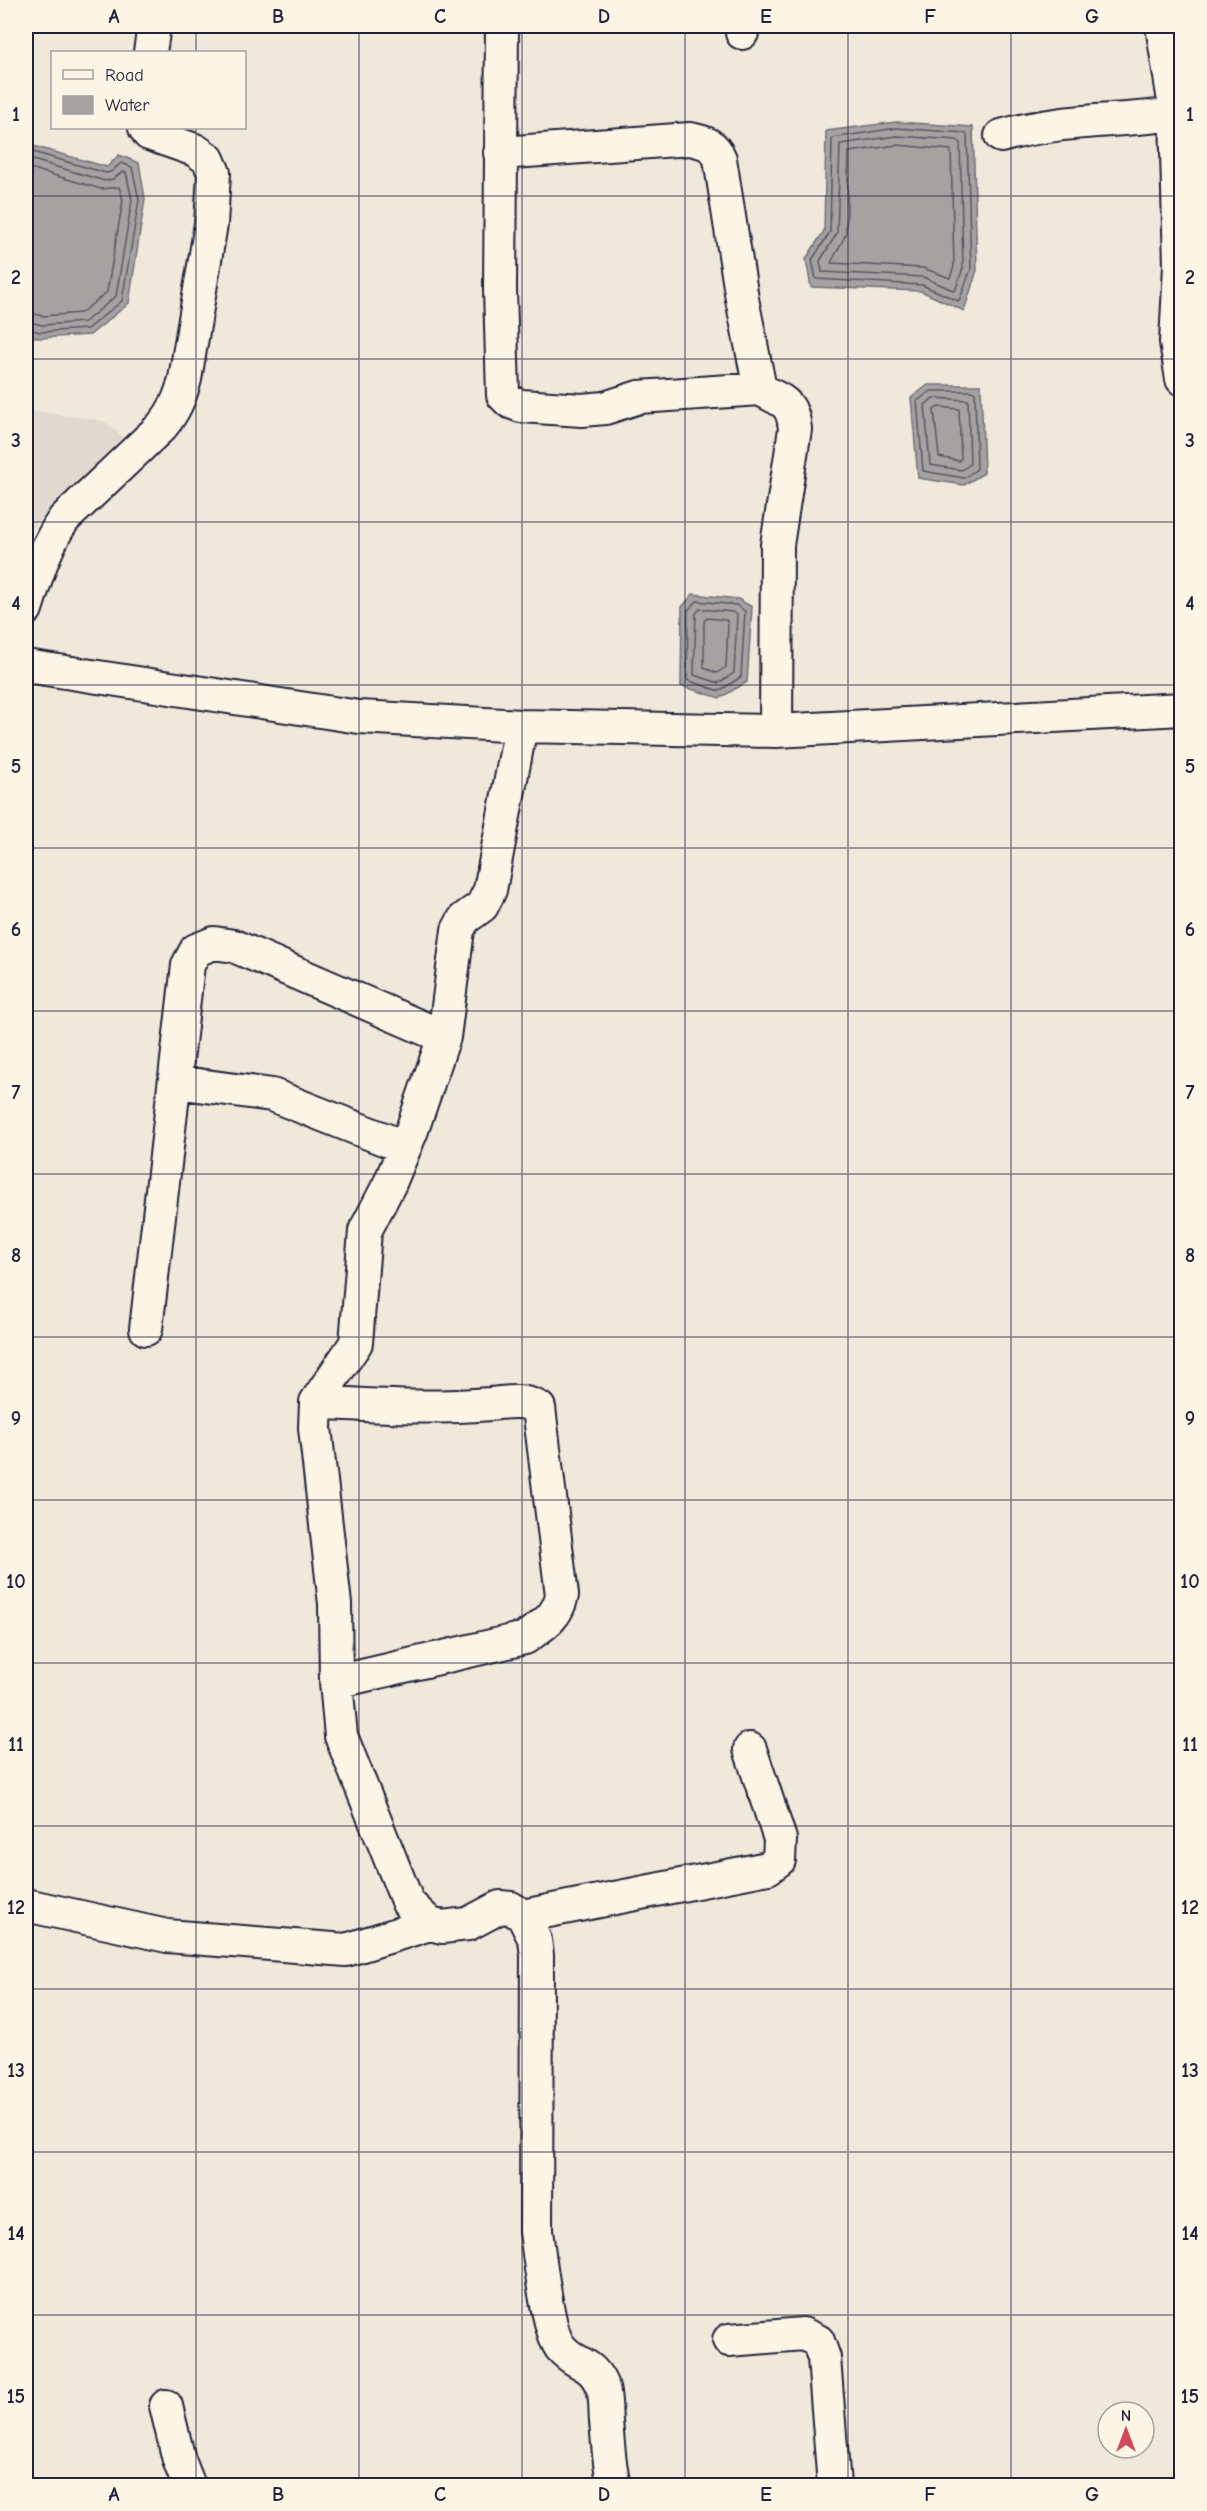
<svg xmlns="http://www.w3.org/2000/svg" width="1207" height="2511" font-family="'Comic Neue',sans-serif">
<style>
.built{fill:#e0d9cf}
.water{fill:#a6a2a2;stroke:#716f79;stroke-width:1.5}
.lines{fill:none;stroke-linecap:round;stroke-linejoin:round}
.shore{stroke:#575564;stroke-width:1.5}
.minor-casing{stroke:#22223b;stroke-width:36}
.minor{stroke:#fcf5e5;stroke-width:32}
.grid{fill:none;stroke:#22223b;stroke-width:1.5;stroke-opacity:0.55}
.neatline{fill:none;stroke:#22223b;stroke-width:2}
.grid-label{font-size:20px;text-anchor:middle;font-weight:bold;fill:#22223b}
</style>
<rect width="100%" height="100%" fill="#efe8db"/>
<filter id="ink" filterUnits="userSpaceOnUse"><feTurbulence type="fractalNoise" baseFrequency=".0167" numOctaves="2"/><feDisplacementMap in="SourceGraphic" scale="12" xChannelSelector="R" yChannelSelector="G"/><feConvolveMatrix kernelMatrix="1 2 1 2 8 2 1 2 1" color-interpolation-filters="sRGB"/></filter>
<g filter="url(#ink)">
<!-- built -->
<path class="built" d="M 26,410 L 104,421 L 123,437 L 26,534 Z"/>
<!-- water -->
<path class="water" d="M 897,122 L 973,127 L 977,270 L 964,311 L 921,291 L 811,287 L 806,259 L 824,231 L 826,131 Z
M 26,144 L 107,167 L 119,155 L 139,163 L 145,199 L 129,303 L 90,335 L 39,338 L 26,334 Z
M 928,385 L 981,385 L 984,473 L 964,485 L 918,478 L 911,398 Z
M 693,594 L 738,599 L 752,607 L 747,682 L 720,698 L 681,686 L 682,607 Z"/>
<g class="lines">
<!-- shore -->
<path class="shore" d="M 897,128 L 965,133 L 967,135 L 971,269 L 959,301 L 922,285 L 816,279 L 812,260 L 830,232 L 832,138 Z
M 897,136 L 957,140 L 960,142 L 963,268 L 955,291 L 923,277 L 822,272 L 820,261 L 837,233 L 840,144 Z
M 897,145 L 951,150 L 954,266 L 950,278 L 923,268 L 831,263 L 846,234 L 849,152 Z
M 26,150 L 106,173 L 111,172 L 121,163 L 132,167 L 139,200 L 122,301 L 87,329 L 40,332 L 26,328
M 26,158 L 105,181 L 113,179 L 122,172 L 126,172 L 132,200 L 116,296 L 85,322 L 42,325 L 26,321
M 26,167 L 101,189 L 119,187 L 123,200 L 107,292 L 81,313 L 43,316 L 26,312
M 931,391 L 972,391 L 975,393 L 977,469 L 964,478 L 923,471 L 917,401 Z
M 933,398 L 968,400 L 970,464 L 962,470 L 930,465 L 925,405 Z
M 938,407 L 959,409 L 961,458 L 959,461 L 939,457 L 934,410 Z
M 697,601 L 736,605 L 745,611 L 741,677 L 719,691 L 687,680 L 688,610 Z
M 700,609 L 733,612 L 737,615 L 734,673 L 719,683 L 694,675 L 696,613 Z
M 707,618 L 726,620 L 728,623 L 726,667 L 717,673 L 704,668 L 704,621 Z"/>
<!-- minor casing -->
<g class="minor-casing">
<path id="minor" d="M 502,26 L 500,289 L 503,395 L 510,402 L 521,406 L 582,410 L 605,408 L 639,397 L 760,389
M 741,26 L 742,33
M 1162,26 L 1176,114 L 1180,266 L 1176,342 L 1182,379
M 150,52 L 154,26
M 1001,136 C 1058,119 1118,122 1176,114
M 500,153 L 690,139 C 705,142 714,144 720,159 L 742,299 L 760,389 C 782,402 792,400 795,429 L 777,545 L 776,731
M 26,609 C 36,578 45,546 64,519 L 161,427 C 174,412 180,398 185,379 L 211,224 L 214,173 L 208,159 L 195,150 L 149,134 L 145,128
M 26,666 L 359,717 L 521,726 L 776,731 L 1182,709
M 521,726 L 490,890 L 482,906 L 464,919 L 458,930 L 444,1037 L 412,1130 L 390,1183 L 365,1231 L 356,1343 L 316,1402 L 315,1428 L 335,1604 L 336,1682 L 341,1736 L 408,1903 L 430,1924 L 442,1927 L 468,1924 L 500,1907 L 511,1908 L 523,1916 L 535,1940 L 537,1955 L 536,2231 C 539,2253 548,2334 561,2348 C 577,2367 592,2360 603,2389 C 606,2398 605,2411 606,2421 C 608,2443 609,2464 614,2486
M 176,1082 L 272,1095 L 404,1147
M 146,1329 L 188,965 L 196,950 L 214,943 L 234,946 L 444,1037
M 316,1402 C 375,1406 430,1409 490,1404 C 507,1402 524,1399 539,1408 L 562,1595 C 557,1618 543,1625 525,1638 L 336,1682
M 26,1905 L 167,1936 L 346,1950 L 430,1924
M 523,1916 L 768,1868 L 779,1860 L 780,1839 L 750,1749
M 729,2340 L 803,2334 L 818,2341 L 824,2358 L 834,2486
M 166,2406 L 179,2460 L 189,2486"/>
</g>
<!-- minor -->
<use href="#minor" class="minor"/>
</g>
</g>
<!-- grid -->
<path class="grid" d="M 196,26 L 196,52M 359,26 L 359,2486M 522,26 L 522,2486M 685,26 L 685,2486M 848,26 L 848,2486M 1011,26 L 1011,2486M 196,128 L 196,2486M 26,196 L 1182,196M 26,359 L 1182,359M 26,522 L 1182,522M 26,685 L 1182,685M 26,848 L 1182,848M 26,1011 L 1182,1011M 26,1174 L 1182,1174M 26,1337 L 1182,1337M 26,1500 L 1182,1500M 26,1663 L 1182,1663M 26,1826 L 1182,1826M 26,1989 L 1182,1989M 26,2152 L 1182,2152M 26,2315 L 1182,2315"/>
<!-- margin -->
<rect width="1207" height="2511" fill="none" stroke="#fcf5e5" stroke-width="66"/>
<!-- legend -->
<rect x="51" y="51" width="195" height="78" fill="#fcf5e5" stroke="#a5a1a1" stroke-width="1.5"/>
<rect x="63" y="70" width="30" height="9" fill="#fcf5e5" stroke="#a5a1a1" stroke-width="1.5"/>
<text x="105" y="81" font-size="18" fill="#22223b">Road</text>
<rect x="63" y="96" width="30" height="18" fill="#a6a2a2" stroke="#a5a1a1" stroke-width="1.5"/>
<text x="105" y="111" font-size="18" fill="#22223b">Water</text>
<!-- north arrow -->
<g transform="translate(1126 2430)"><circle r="28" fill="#fcf5e5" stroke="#a5a1a1" stroke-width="1.5"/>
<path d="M0-4.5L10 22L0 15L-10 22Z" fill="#d1495b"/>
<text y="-9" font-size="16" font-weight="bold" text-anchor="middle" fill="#22223b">N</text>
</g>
<rect x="33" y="33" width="1141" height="2445" class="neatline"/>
<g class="grid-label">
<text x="114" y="23">A</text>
<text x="278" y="23">B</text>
<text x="440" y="23">C</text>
<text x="604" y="23">D</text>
<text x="766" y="23">E</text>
<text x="930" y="23">F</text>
<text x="1092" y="23">G</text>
<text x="16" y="121">1</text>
<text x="1190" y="121">1</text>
<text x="16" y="284">2</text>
<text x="1190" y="284">2</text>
<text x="16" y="447">3</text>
<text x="1190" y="447">3</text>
<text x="16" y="610">4</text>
<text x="1190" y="610">4</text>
<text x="16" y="773">5</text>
<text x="1190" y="773">5</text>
<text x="16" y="936">6</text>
<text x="1190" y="936">6</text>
<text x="16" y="1099">7</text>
<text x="1190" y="1099">7</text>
<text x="16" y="1262">8</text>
<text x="1190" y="1262">8</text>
<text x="16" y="1425">9</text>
<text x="1190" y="1425">9</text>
<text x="16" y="1588">10</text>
<text x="1190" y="1588">10</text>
<text x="16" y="1751">11</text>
<text x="1190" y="1751">11</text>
<text x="16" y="1914">12</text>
<text x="1190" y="1914">12</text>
<text x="16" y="2077">13</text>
<text x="1190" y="2077">13</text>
<text x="16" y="2240">14</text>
<text x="1190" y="2240">14</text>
<text x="16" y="2403">15</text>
<text x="1190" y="2403">15</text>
<text x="114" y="2501">A</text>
<text x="278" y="2501">B</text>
<text x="440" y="2501">C</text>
<text x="604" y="2501">D</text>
<text x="766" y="2501">E</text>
<text x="930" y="2501">F</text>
<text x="1092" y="2501">G</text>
</g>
</svg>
